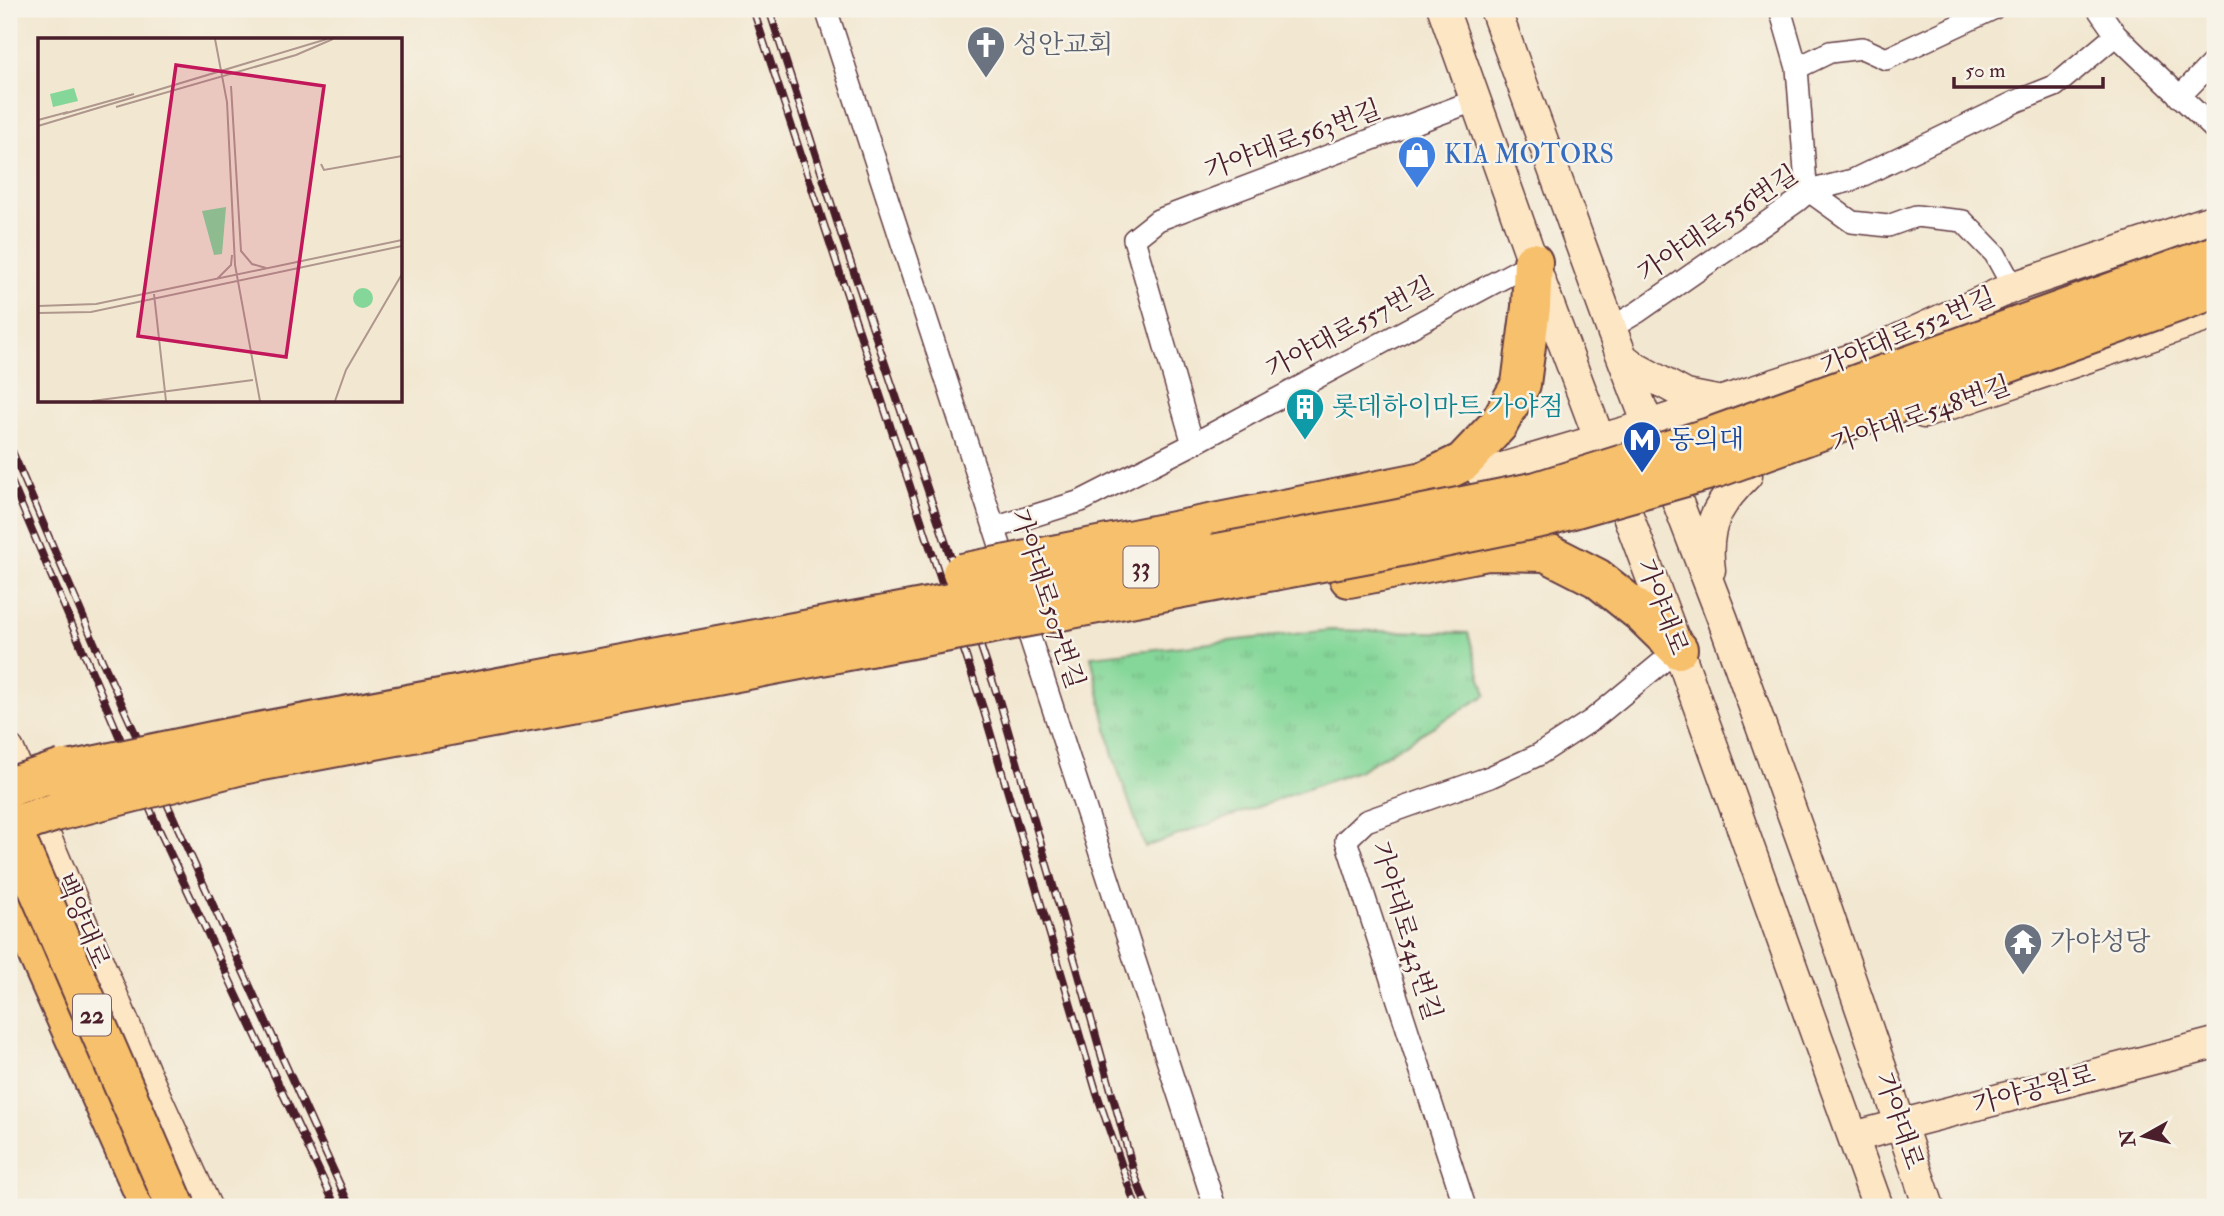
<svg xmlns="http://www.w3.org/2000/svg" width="2224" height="1216" font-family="'IM FELL Double Pica','Noto Serif KR',serif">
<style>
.grass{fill:url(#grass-tufts);stroke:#687b62;stroke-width:2}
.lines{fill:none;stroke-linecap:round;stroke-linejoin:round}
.street-casing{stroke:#633d44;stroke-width:24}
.secondary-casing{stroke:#633d44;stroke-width:33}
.highway-casing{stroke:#633d44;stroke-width:42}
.street{stroke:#fff;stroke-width:21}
.secondary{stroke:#fce6c4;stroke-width:30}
.highway{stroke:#f7c06c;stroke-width:38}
.rail-casing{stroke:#4a1f2b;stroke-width:8}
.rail{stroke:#f7f3e8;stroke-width:5;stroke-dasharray:16;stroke-linecap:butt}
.highway-bridge-casing{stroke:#633d44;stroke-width:42;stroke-linecap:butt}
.highway-bridge{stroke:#f7c06c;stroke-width:38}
.labels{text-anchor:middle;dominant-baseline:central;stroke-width:5;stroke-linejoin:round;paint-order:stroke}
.shield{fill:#f7f3e8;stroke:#7e5f64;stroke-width:2}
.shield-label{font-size:24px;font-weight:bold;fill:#4a1f2b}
.worship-label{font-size:26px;fill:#5b616d;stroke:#f7f3e8;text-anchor:start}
.street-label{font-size:26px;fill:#4a1f2b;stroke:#f7f3e8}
.shop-label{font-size:26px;fill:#366cbe;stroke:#f7f3e8;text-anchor:start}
.culture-label{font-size:26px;fill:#0d838f;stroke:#f7f3e8;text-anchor:start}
.transit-label{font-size:26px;fill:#164399;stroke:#f7f3e8;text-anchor:start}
.inset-road{fill:none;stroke:#af978e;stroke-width:2}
.view{fill:#c2185b;fill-opacity:0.15;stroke:#c2185b;stroke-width:3.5}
.inset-edge{fill:none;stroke:#4a1f2b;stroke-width:3.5}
</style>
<defs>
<pattern id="grass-tufts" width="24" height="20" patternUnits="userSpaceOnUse" patternTransform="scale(1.75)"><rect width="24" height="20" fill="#85d799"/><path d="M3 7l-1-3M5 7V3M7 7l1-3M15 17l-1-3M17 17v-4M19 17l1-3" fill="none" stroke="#74b884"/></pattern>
</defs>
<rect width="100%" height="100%" fill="#f7f3e8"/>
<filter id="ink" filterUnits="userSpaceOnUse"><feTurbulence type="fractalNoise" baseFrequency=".0143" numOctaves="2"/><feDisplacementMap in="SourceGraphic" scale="14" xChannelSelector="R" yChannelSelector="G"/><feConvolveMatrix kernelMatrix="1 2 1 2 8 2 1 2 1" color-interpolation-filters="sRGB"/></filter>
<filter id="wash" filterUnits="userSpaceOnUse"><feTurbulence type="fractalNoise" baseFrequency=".00686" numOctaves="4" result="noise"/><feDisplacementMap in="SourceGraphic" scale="28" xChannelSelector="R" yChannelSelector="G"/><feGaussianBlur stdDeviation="1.57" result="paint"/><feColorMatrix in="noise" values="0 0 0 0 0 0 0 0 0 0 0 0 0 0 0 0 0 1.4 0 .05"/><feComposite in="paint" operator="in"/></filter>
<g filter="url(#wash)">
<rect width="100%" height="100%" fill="#f2e7d0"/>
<!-- grass -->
<path class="grass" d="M 1331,630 L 1468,633 L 1486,695 L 1360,770 L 1145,847 L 1113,756 L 1091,656 Z"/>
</g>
<g filter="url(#ink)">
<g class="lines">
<!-- street casing -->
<g class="street-casing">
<path id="street" d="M 826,9 L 1009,573
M 1780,9 L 1797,68 L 1806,184 L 1809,191 L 1852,222 L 1888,226 L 1916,216 L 1963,221 L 1995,254 L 2013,287
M 2098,9 L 2116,35 L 2215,130
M 1797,68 L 1830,52 L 1862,48 L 1886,59 L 1993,9
M 2179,97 L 2215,60
M 1611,328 L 1638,312 L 1796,202 L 1809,191 L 1853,180 L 2017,101 L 2055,86 L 2116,35
M 1193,444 L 1134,239 L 1158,220 L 1476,100
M 994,528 L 1081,501 L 1193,444 L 1533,262
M 1021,610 L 1215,1207
M 1465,1207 L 1346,840 L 1366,821 L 1490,777 L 1538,755 L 1592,720 L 1678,649"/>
</g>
<!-- secondary casing -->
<g class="secondary-casing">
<path id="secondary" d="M 1443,9 L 1533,262 L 1678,649 L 1878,1207
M 1495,9 L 1611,328 L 1723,620 L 1823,899 L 1929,1207
M 1623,358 L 1636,368 L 1686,395 L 1722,402
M 1924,413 L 2215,314
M 1482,474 L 1649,425 L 1864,355 L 2013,287 L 2215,219
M 1710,570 C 1704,526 1717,505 1747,475
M 9,750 L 146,1075 L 206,1207
M 1853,1137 L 2215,1043"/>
</g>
<!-- highway casing -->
<g class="highway-casing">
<path id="highway" d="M 1194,527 L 1424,481 L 1463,462 L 1498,425 L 1521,384 L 1531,307 L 1533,262
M 1349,578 L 1487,551 L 1546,552 L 1597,578 L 1641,613 L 1678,649
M 9,890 L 150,1207"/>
</g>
<!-- street -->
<use href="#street" class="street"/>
<!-- secondary -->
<use href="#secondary" class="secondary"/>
<!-- highway -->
<use href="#highway" class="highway"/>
<!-- rail casing -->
<g class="rail-casing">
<path id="rail" d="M 753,9 L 983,708 L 1097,1094 L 1136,1207
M 769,9 L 842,237 L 1000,703 L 1077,968 L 1135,1176 L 1147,1207
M 9,444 L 96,647 L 350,1207
M 9,476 L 155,821 L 336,1207"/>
</g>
<!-- rail -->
<use href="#rail" class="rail"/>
<!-- highway-bridge casing -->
<g class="highway-bridge-casing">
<path id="highway-bridge" d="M 962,573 L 1194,527
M 39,777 L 231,737 L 1389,521 L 1537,491 L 1710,437 L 2215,255
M 9,787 L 63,769
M 9,822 L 176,1207
M 9,827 L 56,812 L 242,765 L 1385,550 L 1541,518 L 1717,468 L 2215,289"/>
</g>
<!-- highway-bridge -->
<use href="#highway-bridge" class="highway-bridge"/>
</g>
</g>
<!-- icons -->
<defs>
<g id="church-pin" transform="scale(2.0125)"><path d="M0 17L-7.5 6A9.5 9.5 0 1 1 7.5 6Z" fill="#6b7280" stroke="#f7f3e8"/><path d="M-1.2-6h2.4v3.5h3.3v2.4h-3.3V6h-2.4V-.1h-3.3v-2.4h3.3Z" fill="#fff"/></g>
<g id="shop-pin" transform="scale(2.0125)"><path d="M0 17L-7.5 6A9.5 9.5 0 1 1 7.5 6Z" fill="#3f7fe0" stroke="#f7f3e8"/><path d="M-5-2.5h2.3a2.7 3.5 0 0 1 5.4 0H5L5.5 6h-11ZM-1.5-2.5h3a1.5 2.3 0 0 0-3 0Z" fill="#fff"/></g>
<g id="building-pin" transform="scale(2.0125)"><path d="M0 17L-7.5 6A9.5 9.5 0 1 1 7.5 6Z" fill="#0f9aa8" stroke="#f7f3e8"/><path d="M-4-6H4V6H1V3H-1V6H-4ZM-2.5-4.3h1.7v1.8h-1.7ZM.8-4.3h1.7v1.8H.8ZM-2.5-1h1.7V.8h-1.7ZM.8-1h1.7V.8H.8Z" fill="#fff"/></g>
<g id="metro-pin" transform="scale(2.0125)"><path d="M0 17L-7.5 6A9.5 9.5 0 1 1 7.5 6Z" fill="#1a4fb4" stroke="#f7f3e8"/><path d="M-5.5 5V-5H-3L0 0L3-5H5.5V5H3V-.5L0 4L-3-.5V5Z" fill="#fff"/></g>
<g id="temple-pin" transform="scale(2.0125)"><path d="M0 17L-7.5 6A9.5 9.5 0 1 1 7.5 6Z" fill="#6b7280" stroke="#f7f3e8"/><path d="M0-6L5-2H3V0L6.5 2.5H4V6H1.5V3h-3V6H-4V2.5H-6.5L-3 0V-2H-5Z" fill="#fff"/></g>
</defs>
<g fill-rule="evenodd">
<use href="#church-pin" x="986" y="45"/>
<use href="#shop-pin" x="1417" y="155"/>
<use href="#building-pin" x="1305" y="407"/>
<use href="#metro-pin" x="1642" y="440"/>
<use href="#temple-pin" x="2023" y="942"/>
</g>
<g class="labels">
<!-- shield labels -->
<g class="shield">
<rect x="1123.5" y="546.5" width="35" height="41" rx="5"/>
<rect x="73" y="994.5" width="38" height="41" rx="5"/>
</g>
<g class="shield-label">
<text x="1141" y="567">33</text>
<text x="92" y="1015">22</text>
</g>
<!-- worship labels -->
<g class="worship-label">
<text x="1013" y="45">성안교회</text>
<text x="2050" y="942">가야성당</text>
</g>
<!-- street labels -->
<g class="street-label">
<text transform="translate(1293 140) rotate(-20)">가야대로563번길</text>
<text transform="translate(1718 224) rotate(-34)">가야대로556번길</text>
<text transform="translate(1350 328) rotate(-28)">가야대로557번길</text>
<text transform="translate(1908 332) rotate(-23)">가야대로552번길</text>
<text transform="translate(1921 415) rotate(-19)">가야대로548번길</text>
<text transform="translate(1047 599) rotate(72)">가야대로507번길</text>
<text transform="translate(1662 607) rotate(69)">가야대로</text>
<text transform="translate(82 921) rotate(67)">백양대로</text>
<text transform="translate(1406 931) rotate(73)">가야대로543번길</text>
<text transform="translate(2034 1090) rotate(-15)">가야공원로</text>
<text transform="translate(1899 1121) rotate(71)">가야대로</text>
</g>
<!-- shop labels -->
<g class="shop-label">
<text x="1444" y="155">KIA MOTORS</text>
</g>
<!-- culture labels -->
<g class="culture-label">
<text x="1332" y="407">롯데하이마트 가야점</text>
</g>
<!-- transit labels -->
<g class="transit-label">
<text x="1669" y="440">동의대</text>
</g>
</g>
<!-- overview -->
<g transform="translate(38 38)">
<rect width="364" height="364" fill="#f2e7d0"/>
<path d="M 188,169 L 184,216 L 176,217 L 164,173 Z" fill="#85d799"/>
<path d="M 36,50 L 40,63 L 15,69 L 12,56 Z" fill="#85d799"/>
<path d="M315 260a10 10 0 1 1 20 0a10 10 0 1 1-20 0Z" fill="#85d799"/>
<path class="inset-road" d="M 177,1 L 189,64 L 197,227 L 222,363M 193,48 L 203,213 L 214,226 L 228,230M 78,69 L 258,17 L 295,1M 25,76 L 96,56M 0,82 L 30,74M 0,88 L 289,1M 283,126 L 286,132 L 364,118M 179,241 L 193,227 L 194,217M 116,256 L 128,363M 0,268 L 58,266 L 364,202M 0,275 L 53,274 L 364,208M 54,363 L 215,342M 297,363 L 308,332 L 364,236"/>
<path class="view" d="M 138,27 L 286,48 L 248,319 L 100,298 Z"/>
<rect width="364" height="364" class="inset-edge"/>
</g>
<!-- margin -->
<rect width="2224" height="1216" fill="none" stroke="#f7f3e8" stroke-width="35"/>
<!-- north arrow -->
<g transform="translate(2144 1136) rotate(262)" stroke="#f7f3e8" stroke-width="5" paint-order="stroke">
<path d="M0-5L12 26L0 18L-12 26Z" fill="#4a1f2b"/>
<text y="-10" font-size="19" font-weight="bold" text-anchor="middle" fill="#4a1f2b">N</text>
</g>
<!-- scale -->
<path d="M1954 77v10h149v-10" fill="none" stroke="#4a1f2b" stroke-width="3.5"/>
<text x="1965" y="77" font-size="21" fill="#4a1f2b" stroke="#f7f3e8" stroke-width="5" paint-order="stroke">50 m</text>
</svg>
